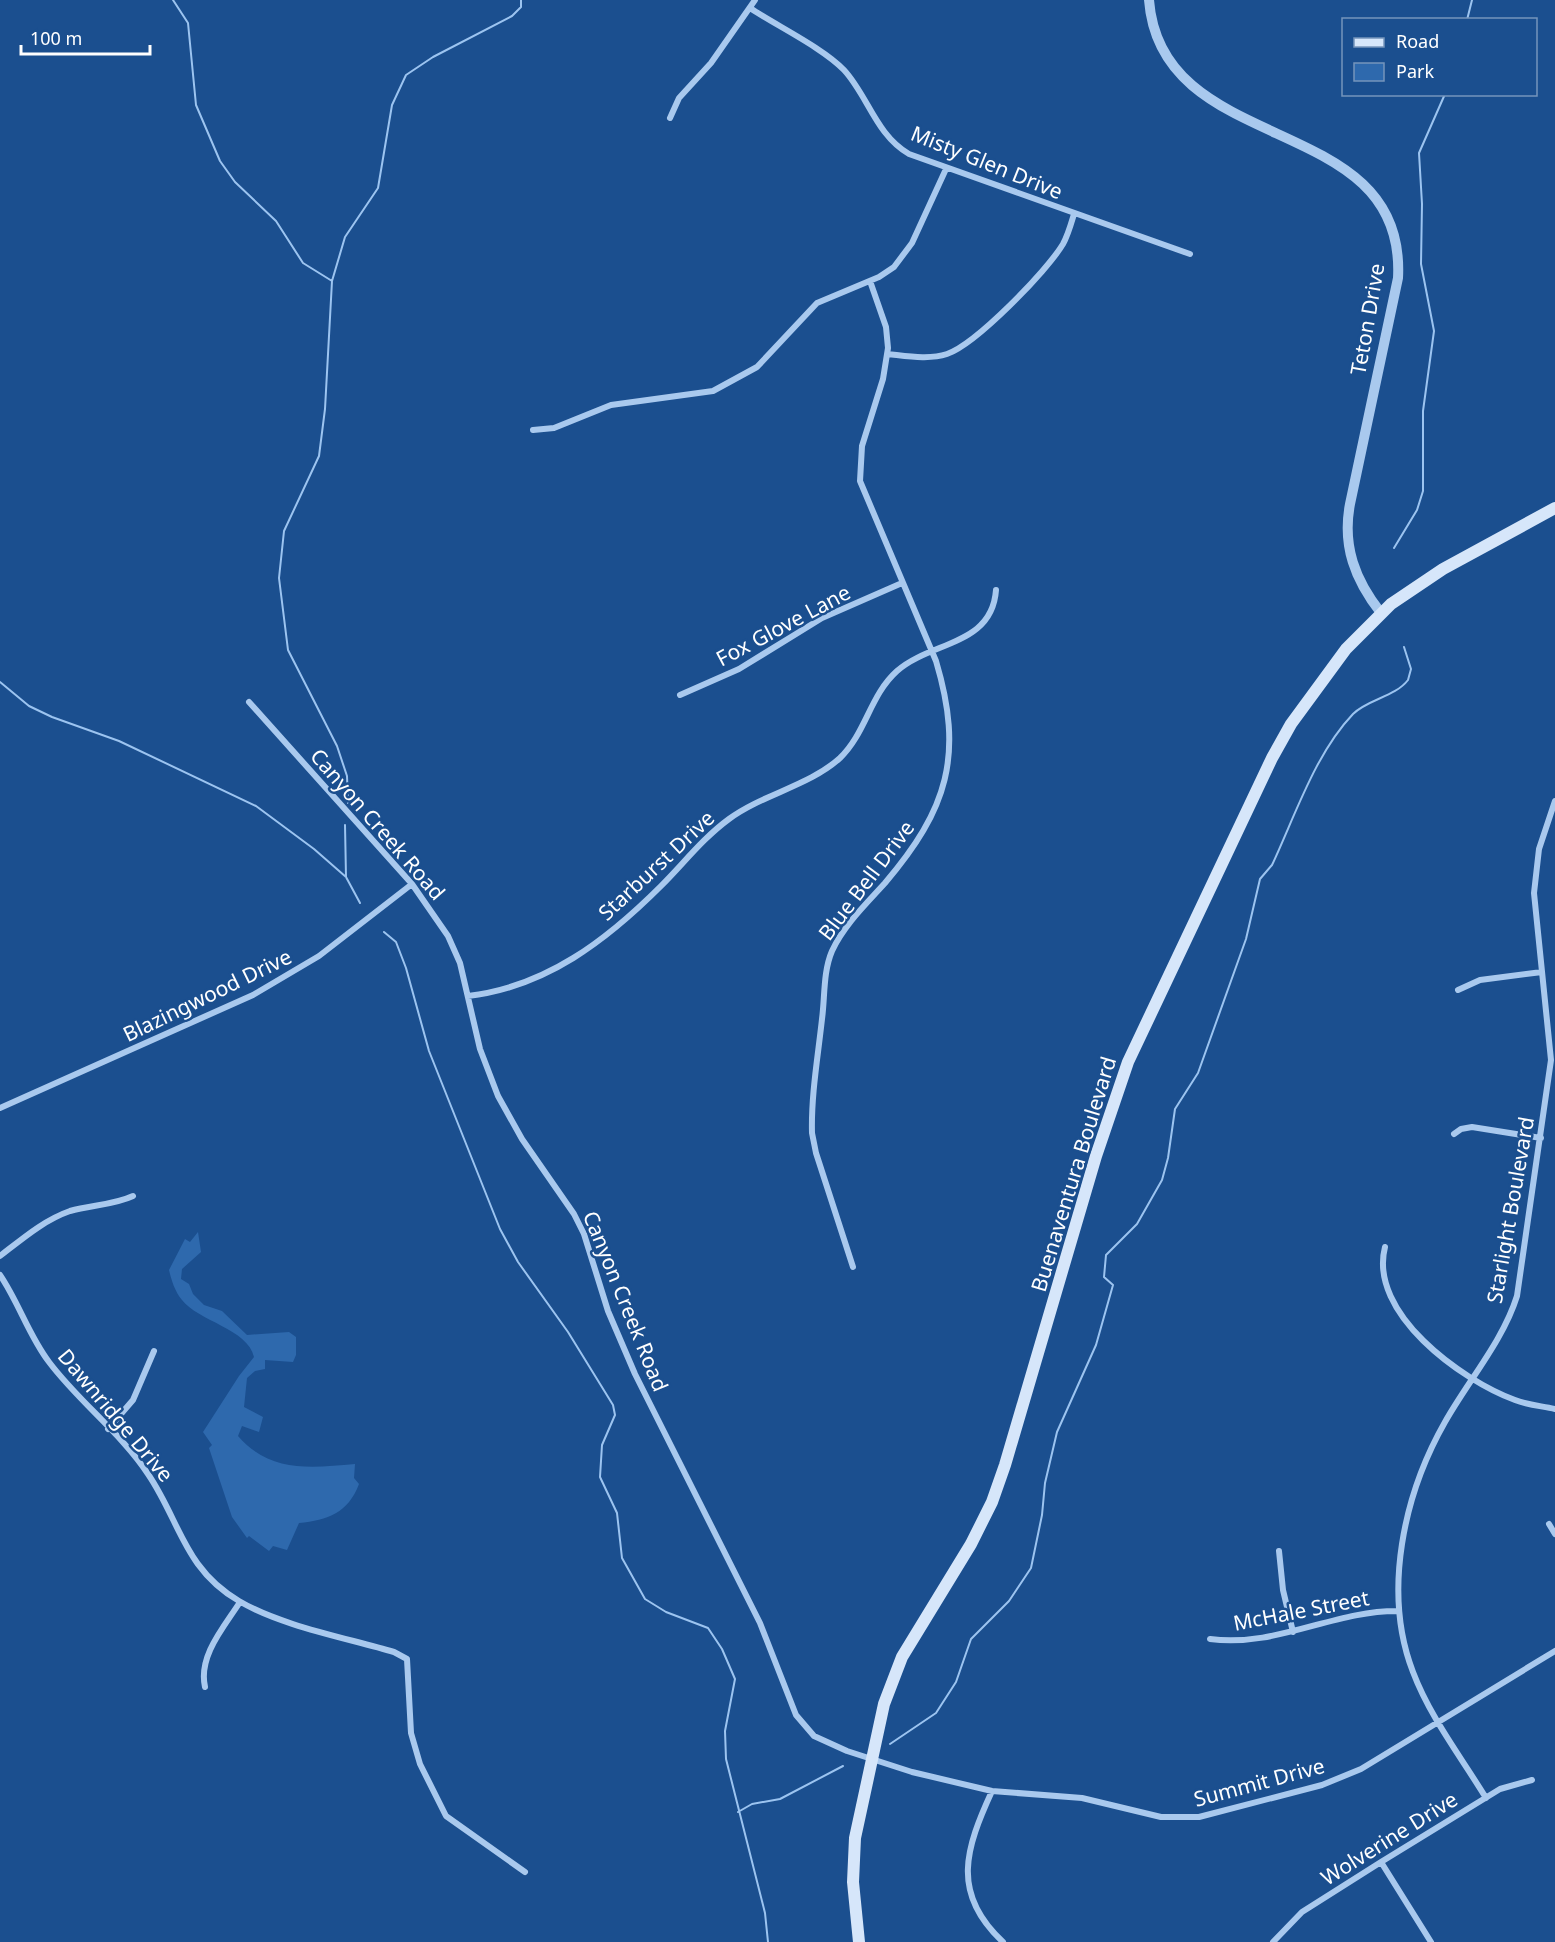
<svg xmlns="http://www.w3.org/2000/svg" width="1555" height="1942" font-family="'Noto Sans',sans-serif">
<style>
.green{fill:#2e69ad}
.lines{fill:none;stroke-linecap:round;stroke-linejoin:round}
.stream{stroke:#9cc4f0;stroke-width:2}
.minor{stroke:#a9c9ee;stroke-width:6}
.tertiary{stroke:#a9c9ee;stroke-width:10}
.secondary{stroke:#d6e6fa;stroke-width:12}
.labels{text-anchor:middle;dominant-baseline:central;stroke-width:5;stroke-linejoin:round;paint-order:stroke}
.street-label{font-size:21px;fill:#fff;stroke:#1b4f8f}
</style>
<rect width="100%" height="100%" fill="#1b4f8f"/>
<!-- green -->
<path class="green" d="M 198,1232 L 201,1252 L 182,1269 L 181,1279 L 189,1284 L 193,1294 L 204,1305 L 222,1311 L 247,1335 L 289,1332 L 296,1337 L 296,1355 L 293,1362 L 265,1360 L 265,1369 L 255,1371 L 247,1378 L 244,1407 L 263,1417 L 259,1432 L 242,1426 L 238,1436 C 270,1473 310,1468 355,1464 L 354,1478 L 359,1484 C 348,1513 328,1520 299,1523 L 287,1550 L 273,1546 L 269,1551 L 249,1536 L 247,1538 L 232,1517 L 209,1448 L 212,1445 L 203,1432 L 239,1376 L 254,1357 C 248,1329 198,1321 182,1300 C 175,1292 171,1279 169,1270 L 185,1239 L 190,1242 Z"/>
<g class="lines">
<!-- stream -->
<path class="stream" d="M 173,0 L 188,23 L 196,105 L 220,161 L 235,182 L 276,221 L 303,263 L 332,281
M 1467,20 L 1472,0
M 1394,548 L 1417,510 L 1423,491 L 1423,411 L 1434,331 L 1421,264 L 1422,204 L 1419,153 L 1445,94
M 0,682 L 29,706 L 52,717 L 119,741 L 256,806 L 314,849 L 346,877 L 360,903
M 348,803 L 347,776 L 337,746 L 288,650 L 279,578 L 284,531 L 319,456 L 325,409 L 332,281 L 345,237 L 378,188 L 392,105 L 406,75 L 433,57 L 512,16 L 521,7 L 521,0
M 345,825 L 346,877
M 384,932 L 396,942 L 406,968 L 429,1051 L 500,1229 L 518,1262 L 568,1332 L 613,1405 L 615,1415 L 602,1445 L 600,1477 L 617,1513 L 622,1558 L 645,1599 L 666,1612 L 708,1628 L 722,1649 L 735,1679 L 725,1731 L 726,1759 L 765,1913 L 768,1942
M 890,1744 L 936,1713 L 956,1682 L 971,1639 L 1009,1601 L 1031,1568 L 1042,1515 L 1045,1483 L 1057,1432 L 1096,1345 L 1113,1285 L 1104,1277 L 1106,1255 L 1137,1224 L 1162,1180 L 1168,1158 L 1175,1109 L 1198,1073 L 1246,939 L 1260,879 L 1272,865 C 1295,816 1315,754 1353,714 C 1368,699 1395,697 1408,680 L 1411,669 L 1404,647
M 738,1812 L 752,1804 L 780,1799 L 843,1766"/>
<!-- minor -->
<path class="minor" d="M 750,8 C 777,26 823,48 844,70 C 868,96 876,135 909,154 L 1190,254
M 670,118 L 679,98 L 711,63 L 755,0
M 888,354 C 907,356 929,360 947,354 C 976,344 1047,271 1063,244 C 1068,235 1071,224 1074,214
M 533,430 L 554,428 L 611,405 L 713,391 L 757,367 L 817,303 L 879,277 L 894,267 L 912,243 L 946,169
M 680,695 L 739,669 L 822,618 L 902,583
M 249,702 L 412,884 L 448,936 L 460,963 L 480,1049 L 498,1096 L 522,1139 L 574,1214 L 584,1234 L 608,1311 L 635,1374 L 760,1623 L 796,1715 L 814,1736 L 847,1751 L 912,1772 L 992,1791 L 1082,1798 L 1161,1817 L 1199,1817 L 1322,1785 L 1361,1769 L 1555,1651
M 1458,990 L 1480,980 L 1542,972
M 468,996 C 546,987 607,940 661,886 C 684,863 703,838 729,819 C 763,794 809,786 840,758 C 866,733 870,695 897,671 C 931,641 992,646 996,590
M 0,1108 L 253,995 L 319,956 L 412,884
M 1454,1134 L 1461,1129 L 1472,1127 L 1541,1138
M 1385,1247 C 1368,1313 1461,1380 1515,1400 C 1527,1405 1542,1406 1555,1409
M 0,1256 C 22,1239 44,1220 70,1211 C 91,1205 114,1205 133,1196
M 853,1267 L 816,1153 L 812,1133 C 811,1095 818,1056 822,1019 C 825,997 823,972 832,951 C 844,925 866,904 885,883 C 948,809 964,755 936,661 L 860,481 L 862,446 L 883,379 L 888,348 L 886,327 L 870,281
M 0,1275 C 19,1303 29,1336 49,1362 C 79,1402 121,1433 148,1474 C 180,1521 184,1569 239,1601 C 281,1626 347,1638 394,1652 L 407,1659 L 411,1733 L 420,1764 L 446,1816 L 525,1872
M 108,1429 L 133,1400 L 154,1351
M 1549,1524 L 1555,1534
M 1279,1551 L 1283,1590 L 1293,1632
M 1210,1639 C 1276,1648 1334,1610 1399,1611
M 205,1687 C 198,1656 224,1627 240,1602
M 992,1791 C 966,1848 950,1893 1003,1942
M 1486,1798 C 1461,1757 1430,1717 1413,1672 C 1382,1592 1404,1494 1445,1422 C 1468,1381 1503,1341 1517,1296 L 1551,1060 L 1534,893 L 1539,849 L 1555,801
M 1381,1862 L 1431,1942
M 1273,1942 L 1302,1912 L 1381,1862 L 1500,1789 L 1532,1780"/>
<!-- tertiary -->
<path class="tertiary" d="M 1149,0 C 1161,160 1407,109 1398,278 L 1350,504 C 1342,546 1355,580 1381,613"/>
<!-- secondary -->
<path class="secondary" d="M 859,1942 L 853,1882 L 855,1838 L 884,1704 L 902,1657 L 971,1544 L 992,1502 L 1005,1465 L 1096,1156 L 1128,1062 L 1272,758 L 1291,724 L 1346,649 L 1391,604 L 1443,569 L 1555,508"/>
</g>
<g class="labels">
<!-- street labels -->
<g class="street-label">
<text transform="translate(987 162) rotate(22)">Misty Glen Drive</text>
<text transform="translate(1367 319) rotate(-80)">Teton Drive</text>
<text transform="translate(783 625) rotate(-28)">Fox Glove Lane</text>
<text transform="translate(378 824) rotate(49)">Canyon Creek Road</text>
<text transform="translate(656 865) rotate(-43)">Starburst Drive</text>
<text transform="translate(866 880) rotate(-53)">Blue Bell Drive</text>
<text transform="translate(207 995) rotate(-26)">Blazingwood Drive</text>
<text transform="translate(1073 1174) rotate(-73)">Buenaventura Boulevard</text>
<text transform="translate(1510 1210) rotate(-80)">Starlight Boulevard</text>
<text transform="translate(626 1301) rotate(68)">Canyon Creek Road</text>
<text transform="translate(116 1415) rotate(50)">Dawnridge Drive</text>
<text transform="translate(1301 1610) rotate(-11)">McHale Street</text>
<text transform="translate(1259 1782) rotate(-15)">Summit Drive</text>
<text transform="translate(1389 1838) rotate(-32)">Wolverine Drive</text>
</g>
</g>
<!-- legend -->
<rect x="1342" y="18" width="195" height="78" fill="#1b4f8f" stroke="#7695bc" stroke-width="1.5"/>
<rect x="1354" y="38" width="30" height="9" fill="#d6e6fa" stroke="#7695bc" stroke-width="1.5"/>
<text x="1396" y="48" font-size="18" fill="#ffffff">Road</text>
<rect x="1354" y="63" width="30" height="18" fill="#2e69ad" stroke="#7695bc" stroke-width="1.5"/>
<text x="1396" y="78" font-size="18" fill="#ffffff">Park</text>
<!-- scale -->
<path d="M21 45v9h129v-9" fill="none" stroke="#ffffff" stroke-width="3"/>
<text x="30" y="45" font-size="18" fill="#ffffff" stroke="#1b4f8f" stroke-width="4.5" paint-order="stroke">100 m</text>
</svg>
